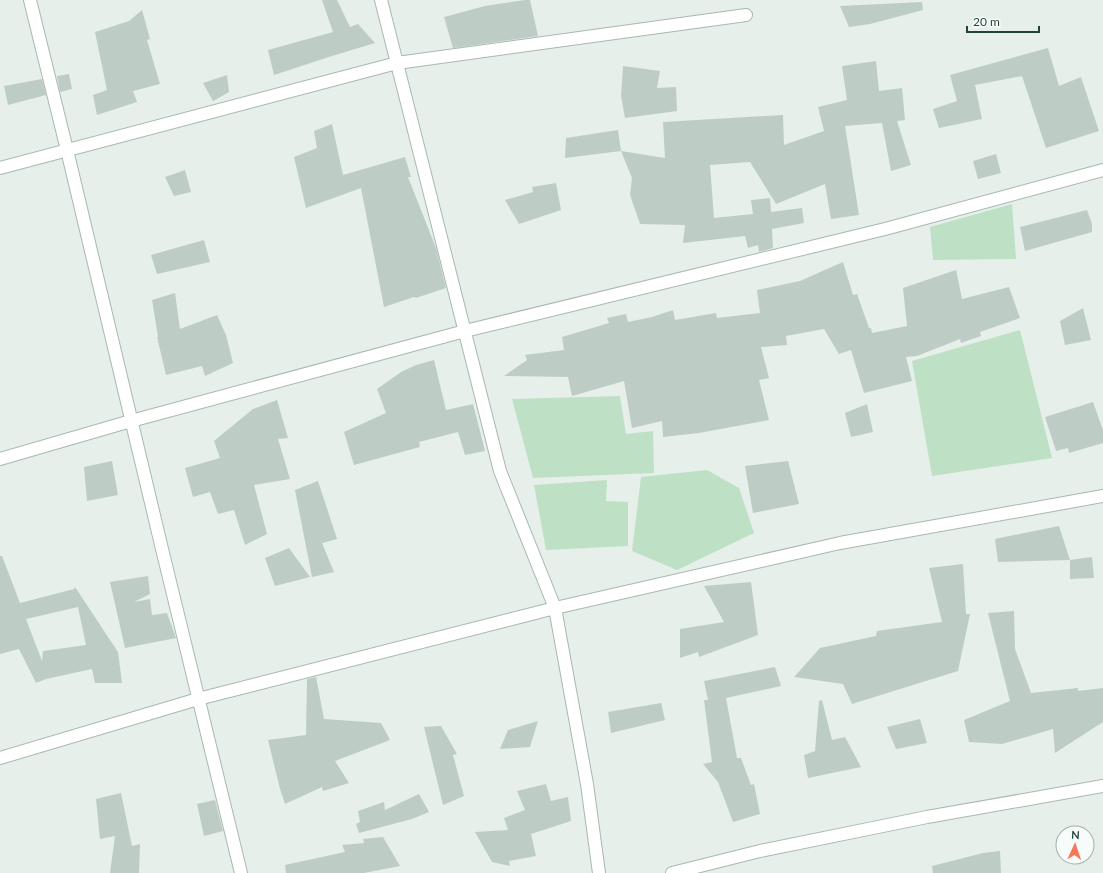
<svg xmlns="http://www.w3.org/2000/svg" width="1103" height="873" font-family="Lato,sans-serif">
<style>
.green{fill:#bee1c5}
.building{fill:#bdcdc6;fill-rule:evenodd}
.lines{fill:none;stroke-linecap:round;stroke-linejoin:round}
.street-casing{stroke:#a8b8b1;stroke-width:14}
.street{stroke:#fff;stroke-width:12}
</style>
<rect width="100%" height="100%" fill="#e6efea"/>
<!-- green -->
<path class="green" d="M 1012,204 L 1016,259 L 933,260 L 930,227 Z
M 1020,330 L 1052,458 L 932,476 L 912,361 Z
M 620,396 L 626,434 L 653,431 L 654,473 L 533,478 L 512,399 Z
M 707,470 L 739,488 L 754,533 L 677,570 L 632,551 L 641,477 Z
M 607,480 L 606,501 L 628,502 L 628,546 L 546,550 L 534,485 Z"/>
<!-- building -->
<path class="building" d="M 322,0 L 337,0 L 350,27 L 358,24 L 375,43 L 332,56 L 274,75 L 268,50 L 333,32 Z
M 525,0 L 530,0 L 538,36 L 453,48 L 444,17 L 485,6 Z
M 922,2 L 923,10 L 870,24 L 849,27 L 840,6 Z
M 142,10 L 150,39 L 147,40 L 160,84 L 133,91 L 137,102 L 97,115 L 93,95 L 107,90 L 95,32 L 129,21 Z
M 1048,48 L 1059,86 L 1081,77 L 1099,131 L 1046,148 L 1022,76 L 975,85 L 982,119 L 939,128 L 933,109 L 957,101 L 950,75 Z
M 876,61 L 879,91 L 902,88 L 905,120 L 897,121 L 911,165 L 891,171 L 882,123 L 845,126 L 859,215 L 831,219 L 825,184 L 776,204 L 750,162 L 710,165 L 714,218 L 753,214 L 751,200 L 770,198 L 771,212 L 802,208 L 804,223 L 772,229 L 773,248 L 759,252 L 758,245 L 748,248 L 745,236 L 683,243 L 685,225 L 640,224 L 630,195 L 632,178 L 621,151 L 665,158 L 663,122 L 783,115 L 784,145 L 824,131 L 818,107 L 847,100 L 842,66 Z
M 623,66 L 660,71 L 657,88 L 676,87 L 677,111 L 625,118 L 621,96 Z
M 69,74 L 72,89 L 60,92 L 57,76 Z
M 227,75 L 229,92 L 213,101 L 203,83 Z
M 42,79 L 46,95 L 8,105 L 4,86 Z
M 332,124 L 343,175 L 405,157 L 411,177 L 408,177 L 436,248 L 446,288 L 416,298 L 414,297 L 384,307 L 361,188 L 306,208 L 294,157 L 317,148 L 314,131 Z
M 618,130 L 621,151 L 565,158 L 566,138 Z
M 996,154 L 1001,173 L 978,179 L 973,161 Z
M 185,170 L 191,192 L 174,196 L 165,177 Z
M 556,183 L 561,210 L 519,224 L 505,200 L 533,192 L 532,187 Z
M 1087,210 L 1092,224 L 1092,232 L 1025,251 L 1020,227 Z
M 204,240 L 210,262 L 157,274 L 151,255 Z
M 843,262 L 853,295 L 857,294 L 869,328 L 871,328 L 872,333 L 907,326 L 903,288 L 956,270 L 962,299 L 1009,287 L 1020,318 L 980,332 L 981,336 L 961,343 L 960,339 L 917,356 L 906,357 L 912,381 L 864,393 L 851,350 L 839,354 L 824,329 L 786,336 L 787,345 L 761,347 L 769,378 L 759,380 L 769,420 L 699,433 L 663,437 L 662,421 L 632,428 L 624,381 L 572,396 L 568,377 L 504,376 L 527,360 L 525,355 L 564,350 L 562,337 L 609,323 L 607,318 L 626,314 L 628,322 L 652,317 L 673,310 L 675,320 L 716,313 L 717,318 L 760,313 L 757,290 L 800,281 Z
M 175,293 L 180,329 L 217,315 L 226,335 L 233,363 L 205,376 L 202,366 L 166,375 L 157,337 L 158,337 L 152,300 Z
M 1083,308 L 1091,340 L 1065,345 L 1060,321 Z
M 434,360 L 446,410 L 473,404 L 485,451 L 465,455 L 458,432 L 419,442 L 420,447 L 354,465 L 344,432 L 386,413 L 377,389 L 401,372 L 416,365 Z
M 277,400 L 288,438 L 278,439 L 290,479 L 254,485 L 267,534 L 245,545 L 234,510 L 218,514 L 210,492 L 193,497 L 185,468 L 220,458 L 214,441 L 253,409 Z
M 1093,402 L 1103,430 L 1103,443 L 1069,453 L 1068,448 L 1056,451 L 1045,417 Z
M 867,404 L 873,432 L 851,437 L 845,413 Z
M 112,461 L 118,495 L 87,501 L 84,467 Z
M 788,461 L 799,504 L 753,513 L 745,466 Z
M 318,481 L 337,539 L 322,543 L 334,572 L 312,577 L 295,490 Z
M 1059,526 L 1070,560 L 998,562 L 995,539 Z
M 289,548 L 310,577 L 275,586 L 265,558 Z
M 0,556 L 2,556 L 20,603 L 74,589 L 75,587 L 118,652 L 122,683 L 95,683 L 92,669 L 46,679 L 36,683 L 19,649 L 0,654 ZM 78,607 L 86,645 L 43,651 L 42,661 L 26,619 Z
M 1092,557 L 1094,578 L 1070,579 L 1070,560 Z
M 963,564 L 966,614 L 970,614 L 958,671 L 852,704 L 843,684 L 794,677 L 820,648 L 876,636 L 877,631 L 942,622 L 929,568 Z
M 148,576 L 150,594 L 134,602 L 150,599 L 152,615 L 167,613 L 176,638 L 125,648 L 110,582 Z
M 751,582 L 758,635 L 699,657 L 698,652 L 680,658 L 680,629 L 724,622 L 704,586 Z
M 1014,611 L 1015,649 L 1031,693 L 1078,688 L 1078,691 L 1103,688 L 1103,722 L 1055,753 L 1053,729 L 1002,744 L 969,742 L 964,720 L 1010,701 L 988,613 Z
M 775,667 L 781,686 L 726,698 L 737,758 L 741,758 L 751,785 L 754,784 L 760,814 L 733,822 L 718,782 L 703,764 L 712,762 L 704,700 L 708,700 L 704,681 Z
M 316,677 L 324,719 L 381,723 L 390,740 L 335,761 L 349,783 L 323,791 L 322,787 L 285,804 L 280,789 L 268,740 L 306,735 L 307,679 Z
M 822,700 L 832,740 L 845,737 L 861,767 L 808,778 L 804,755 L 815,751 L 819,701 Z
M 661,703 L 665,720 L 611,733 L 608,712 Z
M 920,719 L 927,743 L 896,749 L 887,727 Z
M 538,721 L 530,747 L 500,749 L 508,730 Z
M 441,726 L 457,754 L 453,755 L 464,796 L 443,805 L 424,727 Z
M 546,784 L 551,801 L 568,797 L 571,821 L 531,834 L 536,856 L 509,861 L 510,866 L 492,862 L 475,832 L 508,830 L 504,818 L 525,810 L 517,791 Z
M 121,793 L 132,846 L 140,844 L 139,873 L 110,873 L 115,836 L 100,839 L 96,799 Z
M 419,794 L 429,812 L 412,819 L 359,833 L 356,824 L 360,822 L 358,811 L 384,802 L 385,810 Z
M 215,800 L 223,831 L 204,836 L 197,804 Z
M 383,837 L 400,866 L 364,873 L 286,873 L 285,865 L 345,852 L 342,845 L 364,843 L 363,839 Z
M 1000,851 L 1001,873 L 933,873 L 932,866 L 983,853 Z"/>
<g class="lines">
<!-- street casing -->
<g class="street-casing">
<path id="street" d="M 30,0 L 67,150 L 162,549 L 241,873
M 381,0 L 500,471 L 555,608 L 587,784 L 599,873
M 0,168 L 397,63 L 746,15
M 0,459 L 131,421 L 465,331 L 885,229 L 1103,170
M 0,758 L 198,699 L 555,608 L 840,543 L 1103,496
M 672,873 L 760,851 L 927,817 L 1103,786"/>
</g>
<!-- street -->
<use href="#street" class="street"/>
</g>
<!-- north arrow -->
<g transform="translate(1075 845) rotate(3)"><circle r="19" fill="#f7fbf9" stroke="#a2b1ac"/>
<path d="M0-3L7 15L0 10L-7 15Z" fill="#f8785a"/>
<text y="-6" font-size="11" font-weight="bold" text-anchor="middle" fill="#234338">N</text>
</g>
<!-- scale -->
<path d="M967 26v6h72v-6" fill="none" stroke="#234338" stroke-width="2"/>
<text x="973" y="26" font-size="12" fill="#234338" stroke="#f7fbf9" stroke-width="3" paint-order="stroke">20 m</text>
</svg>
